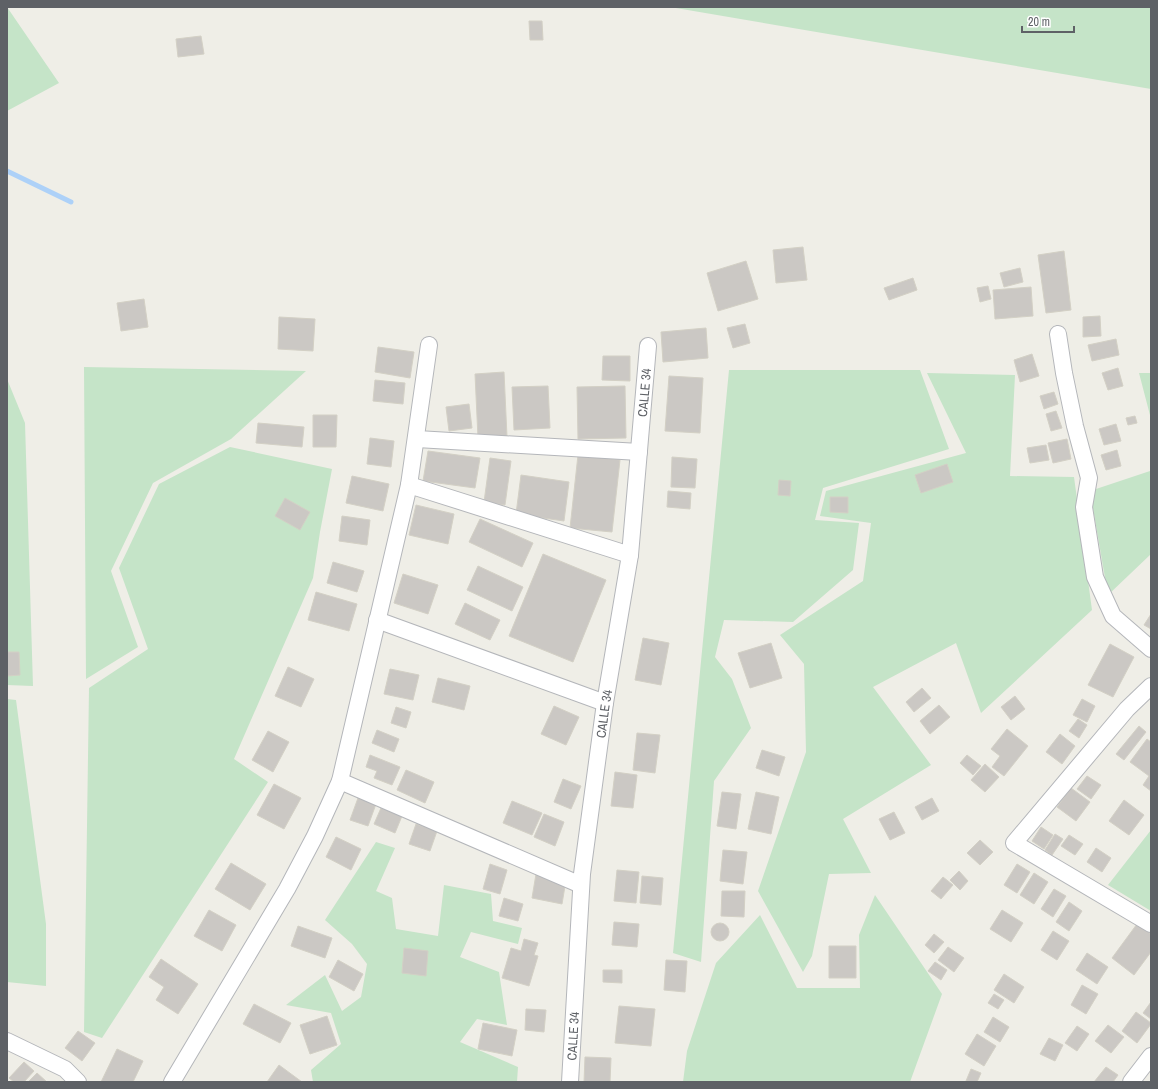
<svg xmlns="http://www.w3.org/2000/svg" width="1158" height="1089" font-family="'Archivo Narrow',sans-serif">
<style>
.green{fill:#c5e4c8}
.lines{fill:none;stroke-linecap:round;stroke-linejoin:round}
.stream{stroke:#add1f8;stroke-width:5}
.building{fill:#cbc8c4;stroke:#d3d0c5}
.minor-casing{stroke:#b4b6ba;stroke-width:18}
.minor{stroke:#fff;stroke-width:16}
.labels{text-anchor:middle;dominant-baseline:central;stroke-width:3;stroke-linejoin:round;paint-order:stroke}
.street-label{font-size:13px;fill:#5e6166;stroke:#fff}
</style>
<rect width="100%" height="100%" fill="#efeee7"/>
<!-- green -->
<path class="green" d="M 7,7 L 59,83 L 7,111 Z
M 670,7 L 1151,7 L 1151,89 Z
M 84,367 L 306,371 L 231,439 L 153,483 L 111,571 L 138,647 L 86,679 Z
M 729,370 L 920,370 L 949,449 L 823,488 L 815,520 L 859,523 L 853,570 L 793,622 L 724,620 L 715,657 L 732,679 L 751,728 L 714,781 L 701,962 L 673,953 Z
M 927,373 L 1015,375 L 1010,476 L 1074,477 L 1092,610 L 981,713 L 956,643 L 873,687 L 931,765 L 843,819 L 871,873 L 829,874 L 812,956 L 803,972 L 758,891 L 806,752 L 804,664 L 780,635 L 863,581 L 871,523 L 820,516 L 826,491 L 966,453 Z
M 1139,373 L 1151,373 L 1151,419 Z
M 7,379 L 25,423 L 33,686 L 7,685 Z
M 230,447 L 332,469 L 320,532 L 313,578 L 234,759 L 268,782 L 102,1038 L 84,1032 L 89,688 L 148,649 L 119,568 L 159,484 Z
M 1150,471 L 1151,473 L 1151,554 L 1108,595 L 1090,491 Z
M 7,699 L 16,700 L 46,924 L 46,986 L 7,982 Z
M 1151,830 L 1151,911 L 1108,885 Z
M 376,842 L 395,848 L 376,891 L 392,898 L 396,929 L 438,936 L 444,885 L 491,894 L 493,921 L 522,928 L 518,944 L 471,932 L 460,957 L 499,972 L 507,1025 L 477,1019 L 460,1042 L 518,1067 L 517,1082 L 313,1082 L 311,1070 L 341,1044 L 331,1013 L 286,1005 L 325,975 L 342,1011 L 361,997 L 367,964 L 352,944 L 325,920 Z
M 875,895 L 942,994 L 910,1082 L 683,1082 L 687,1051 L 716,963 L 760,915 L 797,988 L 860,988 L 859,935 Z"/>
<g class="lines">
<!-- stream -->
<path class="stream" d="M 7,171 L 71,202"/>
</g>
<!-- building -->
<path class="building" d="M 529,21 L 542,21 L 543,40 L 530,40 Z
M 201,36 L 204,54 L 178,57 L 176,39 Z
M 803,247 L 807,280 L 776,283 L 773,250 Z
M 1064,251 L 1071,310 L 1046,313 L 1038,255 Z
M 746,261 L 758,299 L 718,311 L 707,273 Z
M 1020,268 L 1023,282 L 1004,287 L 1000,273 Z
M 913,278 L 917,290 L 889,300 L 884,288 Z
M 988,286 L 991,299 L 980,302 L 977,288 Z
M 1031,287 L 1033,316 L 995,319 L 993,290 Z
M 144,299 L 148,327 L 121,331 L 117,303 Z
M 1100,316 L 1101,336 L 1083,337 L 1083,317 Z
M 279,317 L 315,319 L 313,351 L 278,349 Z
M 745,324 L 750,343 L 733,348 L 727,328 Z
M 706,328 L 708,358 L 663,362 L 661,332 Z
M 1116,339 L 1119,355 L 1092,361 L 1088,345 Z
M 378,347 L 414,352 L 410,378 L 375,372 Z
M 1032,354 L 1039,376 L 1020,382 L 1014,360 Z
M 603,356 L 630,356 L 630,381 L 602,380 Z
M 1118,368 L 1123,386 L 1108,390 L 1102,373 Z
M 504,372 L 507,437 L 478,438 L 475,374 Z
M 669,376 L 703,378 L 700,433 L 665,431 Z
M 375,380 L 405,383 L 403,404 L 373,401 Z
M 548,386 L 550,428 L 514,430 L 512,387 Z
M 625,386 L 626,438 L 578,439 L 577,387 Z
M 1054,392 L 1058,404 L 1044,409 L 1040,396 Z
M 469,404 L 472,428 L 449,431 L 446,407 Z
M 1056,411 L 1062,428 L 1051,431 L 1046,414 Z
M 313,415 L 337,415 L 336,447 L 313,447 Z
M 1135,416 L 1137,423 L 1128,425 L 1126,418 Z
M 258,423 L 304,427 L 302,447 L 256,443 Z
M 1116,424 L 1121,441 L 1104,445 L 1099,429 Z
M 370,438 L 394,441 L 391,467 L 367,464 Z
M 1067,439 L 1071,459 L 1053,463 L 1048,443 Z
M 1046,445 L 1049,460 L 1030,463 L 1027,448 Z
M 1117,450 L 1121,466 L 1106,470 L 1101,455 Z
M 428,451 L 480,458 L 475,488 L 423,481 Z
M 578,455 L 620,460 L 612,532 L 570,528 Z
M 672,457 L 697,459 L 695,488 L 671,487 Z
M 490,458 L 511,461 L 505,505 L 484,502 Z
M 947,464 L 953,482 L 921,493 L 915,475 Z
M 521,475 L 569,482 L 564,521 L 516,514 Z
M 352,476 L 389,484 L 383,511 L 346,503 Z
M 779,480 L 791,481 L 790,496 L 778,495 Z
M 668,491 L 691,493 L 690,509 L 667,507 Z
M 830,497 L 848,497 L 848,513 L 830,512 Z
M 285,498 L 310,512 L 300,530 L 275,516 Z
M 416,505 L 454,514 L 448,544 L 409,535 Z
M 342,516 L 370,520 L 367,545 L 339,541 Z
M 480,519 L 533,543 L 522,567 L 469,542 Z
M 543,554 L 606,580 L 573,662 L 509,636 Z
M 333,562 L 364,571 L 357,592 L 327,583 Z
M 478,566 L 523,587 L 512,611 L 467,590 Z
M 403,574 L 438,585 L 428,614 L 394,603 Z
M 316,592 L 357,604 L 349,631 L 308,620 Z
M 465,603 L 500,620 L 490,640 L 455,624 Z
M 1151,614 L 1151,629 L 1144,625 Z
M 643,638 L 669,643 L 661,685 L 635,680 Z
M 771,643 L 782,678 L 750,688 L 738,653 Z
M 1110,644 L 1134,657 L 1113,697 L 1088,685 Z
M 7,652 L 19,652 L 20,675 L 7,676 Z
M 288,667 L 314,679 L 301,707 L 275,696 Z
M 390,669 L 419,675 L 413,700 L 384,694 Z
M 438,678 L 470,686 L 464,710 L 432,702 Z
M 922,688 L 931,698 L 914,712 L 906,702 Z
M 1015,696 L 1025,709 L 1011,720 L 1001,707 Z
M 1082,699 L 1095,706 L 1087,722 L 1073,715 Z
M 939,705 L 950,717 L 930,734 L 920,721 Z
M 554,706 L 579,717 L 566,745 L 541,734 Z
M 396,707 L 411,712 L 406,728 L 391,723 Z
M 1078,719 L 1087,725 L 1079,738 L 1069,731 Z
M 1139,726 L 1146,732 L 1124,760 L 1116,754 Z
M 1007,729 L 1028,746 L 1004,776 L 992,767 L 1000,756 L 991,749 Z
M 377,730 L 399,739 L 394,752 L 372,743 Z
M 268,731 L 289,742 L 273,772 L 252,760 Z
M 637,733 L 660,735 L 655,773 L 633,770 Z
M 1060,734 L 1075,746 L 1062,764 L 1046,752 Z
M 1147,739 L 1151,742 L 1151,791 L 1143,785 L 1149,776 L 1130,762 Z
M 762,750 L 785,757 L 779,776 L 756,768 Z
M 370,755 L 400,767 L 392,785 L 374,778 L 377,771 L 366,767 Z
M 967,755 L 981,766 L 973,775 L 960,763 Z
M 985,764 L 999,777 L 985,792 L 971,780 Z
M 406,770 L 434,782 L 425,803 L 397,790 Z
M 615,772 L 637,775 L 633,808 L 611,806 Z
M 1087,776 L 1101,785 L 1091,799 L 1077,789 Z
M 563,779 L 581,786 L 571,809 L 554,802 Z
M 274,784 L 301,798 L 284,829 L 257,815 Z
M 1071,788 L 1090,802 L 1076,821 L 1057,807 Z
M 722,792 L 741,794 L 736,829 L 717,826 Z
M 756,792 L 779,797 L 771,834 L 748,829 Z
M 358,798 L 376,804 L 368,826 L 350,820 Z
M 932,798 L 939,811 L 922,820 L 915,807 Z
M 1124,800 L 1144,815 L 1129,835 L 1109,821 Z
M 512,801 L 542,813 L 532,835 L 503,823 Z
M 381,808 L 402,816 L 395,833 L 374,824 Z
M 894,812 L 905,833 L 890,840 L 879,819 Z
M 544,814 L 564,822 L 555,846 L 534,837 Z
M 416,824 L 437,831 L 430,851 L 409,844 Z
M 1041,827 L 1053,835 L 1044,849 L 1032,841 Z
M 1055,834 L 1063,839 L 1052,855 L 1045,850 Z
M 1069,835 L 1083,844 L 1075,855 L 1061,846 Z
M 336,837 L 361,849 L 351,870 L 326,857 Z
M 980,840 L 993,852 L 980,865 L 967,853 Z
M 1096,848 L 1111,858 L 1102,872 L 1087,862 Z
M 723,850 L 747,852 L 743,884 L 720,881 Z
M 231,863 L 266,884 L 250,910 L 215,889 Z
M 490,864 L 507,870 L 500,894 L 483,889 Z
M 1017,864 L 1030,872 L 1017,893 L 1004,885 Z
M 617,870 L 639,872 L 636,903 L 614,901 Z
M 959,871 L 968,881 L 960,890 L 950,880 Z
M 1034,873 L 1048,882 L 1034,904 L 1020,895 Z
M 536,874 L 566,880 L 562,904 L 532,898 Z
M 642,876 L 663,878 L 661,905 L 640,903 Z
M 943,877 L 953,885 L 941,899 L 931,891 Z
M 1054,889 L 1066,896 L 1053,917 L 1041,909 Z
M 722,891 L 745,891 L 744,917 L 721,916 Z
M 504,898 L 523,904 L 518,921 L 499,916 Z
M 1069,902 L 1082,911 L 1069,931 L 1056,922 Z
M 209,910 L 236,925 L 222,951 L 194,936 Z
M 1002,910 L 1023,923 L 1011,942 L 990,929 Z
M 614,922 L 639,924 L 637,947 L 612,945 Z
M711 932a9 9 0 1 1 18 0a9 9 0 1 1-18 0Z
M 1137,924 L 1151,934 L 1151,952 L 1134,975 L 1112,958 Z
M 298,926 L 332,938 L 325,958 L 291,946 Z
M 1053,931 L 1069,941 L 1057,960 L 1041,950 Z
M 934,934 L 944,942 L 934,953 L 925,945 Z
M 524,939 L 538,943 L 534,955 L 538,956 L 529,986 L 502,978 L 511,948 L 521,951 Z
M 829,946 L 856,946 L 856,978 L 829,978 Z
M 948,947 L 964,958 L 954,972 L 938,960 Z
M 404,948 L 428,951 L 426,976 L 402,973 Z
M 1087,953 L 1108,967 L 1097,984 L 1076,970 Z
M 161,959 L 198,984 L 178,1014 L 156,1000 L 164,987 L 149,977 Z
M 338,960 L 363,974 L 354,991 L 329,977 Z
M 666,960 L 687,961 L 685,992 L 664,990 Z
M 935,962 L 947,970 L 941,980 L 928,971 Z
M 603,970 L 622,970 L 622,983 L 603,982 Z
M 1004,974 L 1024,987 L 1014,1003 L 994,990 Z
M 1082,985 L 1098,994 L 1086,1014 L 1071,1005 Z
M 994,994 L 1004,1000 L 998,1009 L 988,1003 Z
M 1151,1002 L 1151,1019 L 1143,1013 Z
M 254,1004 L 291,1023 L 280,1043 L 243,1024 Z
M 619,1006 L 655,1009 L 651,1046 L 615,1043 Z
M 526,1009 L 546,1010 L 544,1032 L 525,1030 Z
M 1136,1012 L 1151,1023 L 1151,1024 L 1137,1043 L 1122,1031 Z
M 327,1016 L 337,1045 L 310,1054 L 300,1025 Z
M 993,1017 L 1009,1027 L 1000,1042 L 984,1032 Z
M 483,1023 L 517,1030 L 512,1056 L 478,1049 Z
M 1108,1025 L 1124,1037 L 1111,1053 L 1095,1041 Z
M 1077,1026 L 1089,1034 L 1077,1051 L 1065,1043 Z
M 78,1031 L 95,1043 L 82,1061 L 65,1048 Z
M 977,1034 L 996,1046 L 984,1066 L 965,1054 Z
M 1049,1038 L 1063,1045 L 1055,1061 L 1040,1054 Z
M 117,1049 L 143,1061 L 133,1082 L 101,1082 Z
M 585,1057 L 611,1058 L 610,1082 L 584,1082 Z
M 24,1062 L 34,1071 L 24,1082 L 14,1082 L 9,1078 Z
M 279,1065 L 302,1082 L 267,1082 Z
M 1106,1067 L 1118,1075 L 1113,1082 L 1094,1082 Z
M 971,1069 L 981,1073 L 977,1082 L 966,1081 Z
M 37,1073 L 47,1082 L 28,1082 Z"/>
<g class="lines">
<!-- minor casing -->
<g class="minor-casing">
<g id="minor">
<path d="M 1058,334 L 1064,373 L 1075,426 L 1089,478 L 1084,507 L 1095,577 L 1113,616 L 1151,649"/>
<path d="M 417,439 L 639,452"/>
<path d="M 409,485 L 630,555"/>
<path d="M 377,620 L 605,703"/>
<path d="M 1151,686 L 1127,709 L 1014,843 L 1151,924"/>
<path d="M 340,781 L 581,885"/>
<path d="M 7,1041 L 65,1069 L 78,1082"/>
<path d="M 172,1082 L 287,889 L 315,836 L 340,781 L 409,485 L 429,345"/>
<path id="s1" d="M 570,1082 L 582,874 L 605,703 L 630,555 L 648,346"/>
<path d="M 1131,1082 L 1151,1056"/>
</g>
</g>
<!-- minor -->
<use href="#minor" class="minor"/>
</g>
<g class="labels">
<!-- street labels -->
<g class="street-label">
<text stroke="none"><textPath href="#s1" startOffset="694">CALLE 34</textPath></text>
<text stroke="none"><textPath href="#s1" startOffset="370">CALLE 34</textPath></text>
<text stroke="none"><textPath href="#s1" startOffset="46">CALLE 34</textPath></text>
</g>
</g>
<!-- border -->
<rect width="1158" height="1089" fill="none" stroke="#5e6166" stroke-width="16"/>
<!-- scale -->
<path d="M1022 26v6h52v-6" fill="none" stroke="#5e6166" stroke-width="2"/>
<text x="1028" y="26" font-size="12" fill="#5e6166" stroke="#ffffff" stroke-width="3" paint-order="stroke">20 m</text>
</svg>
